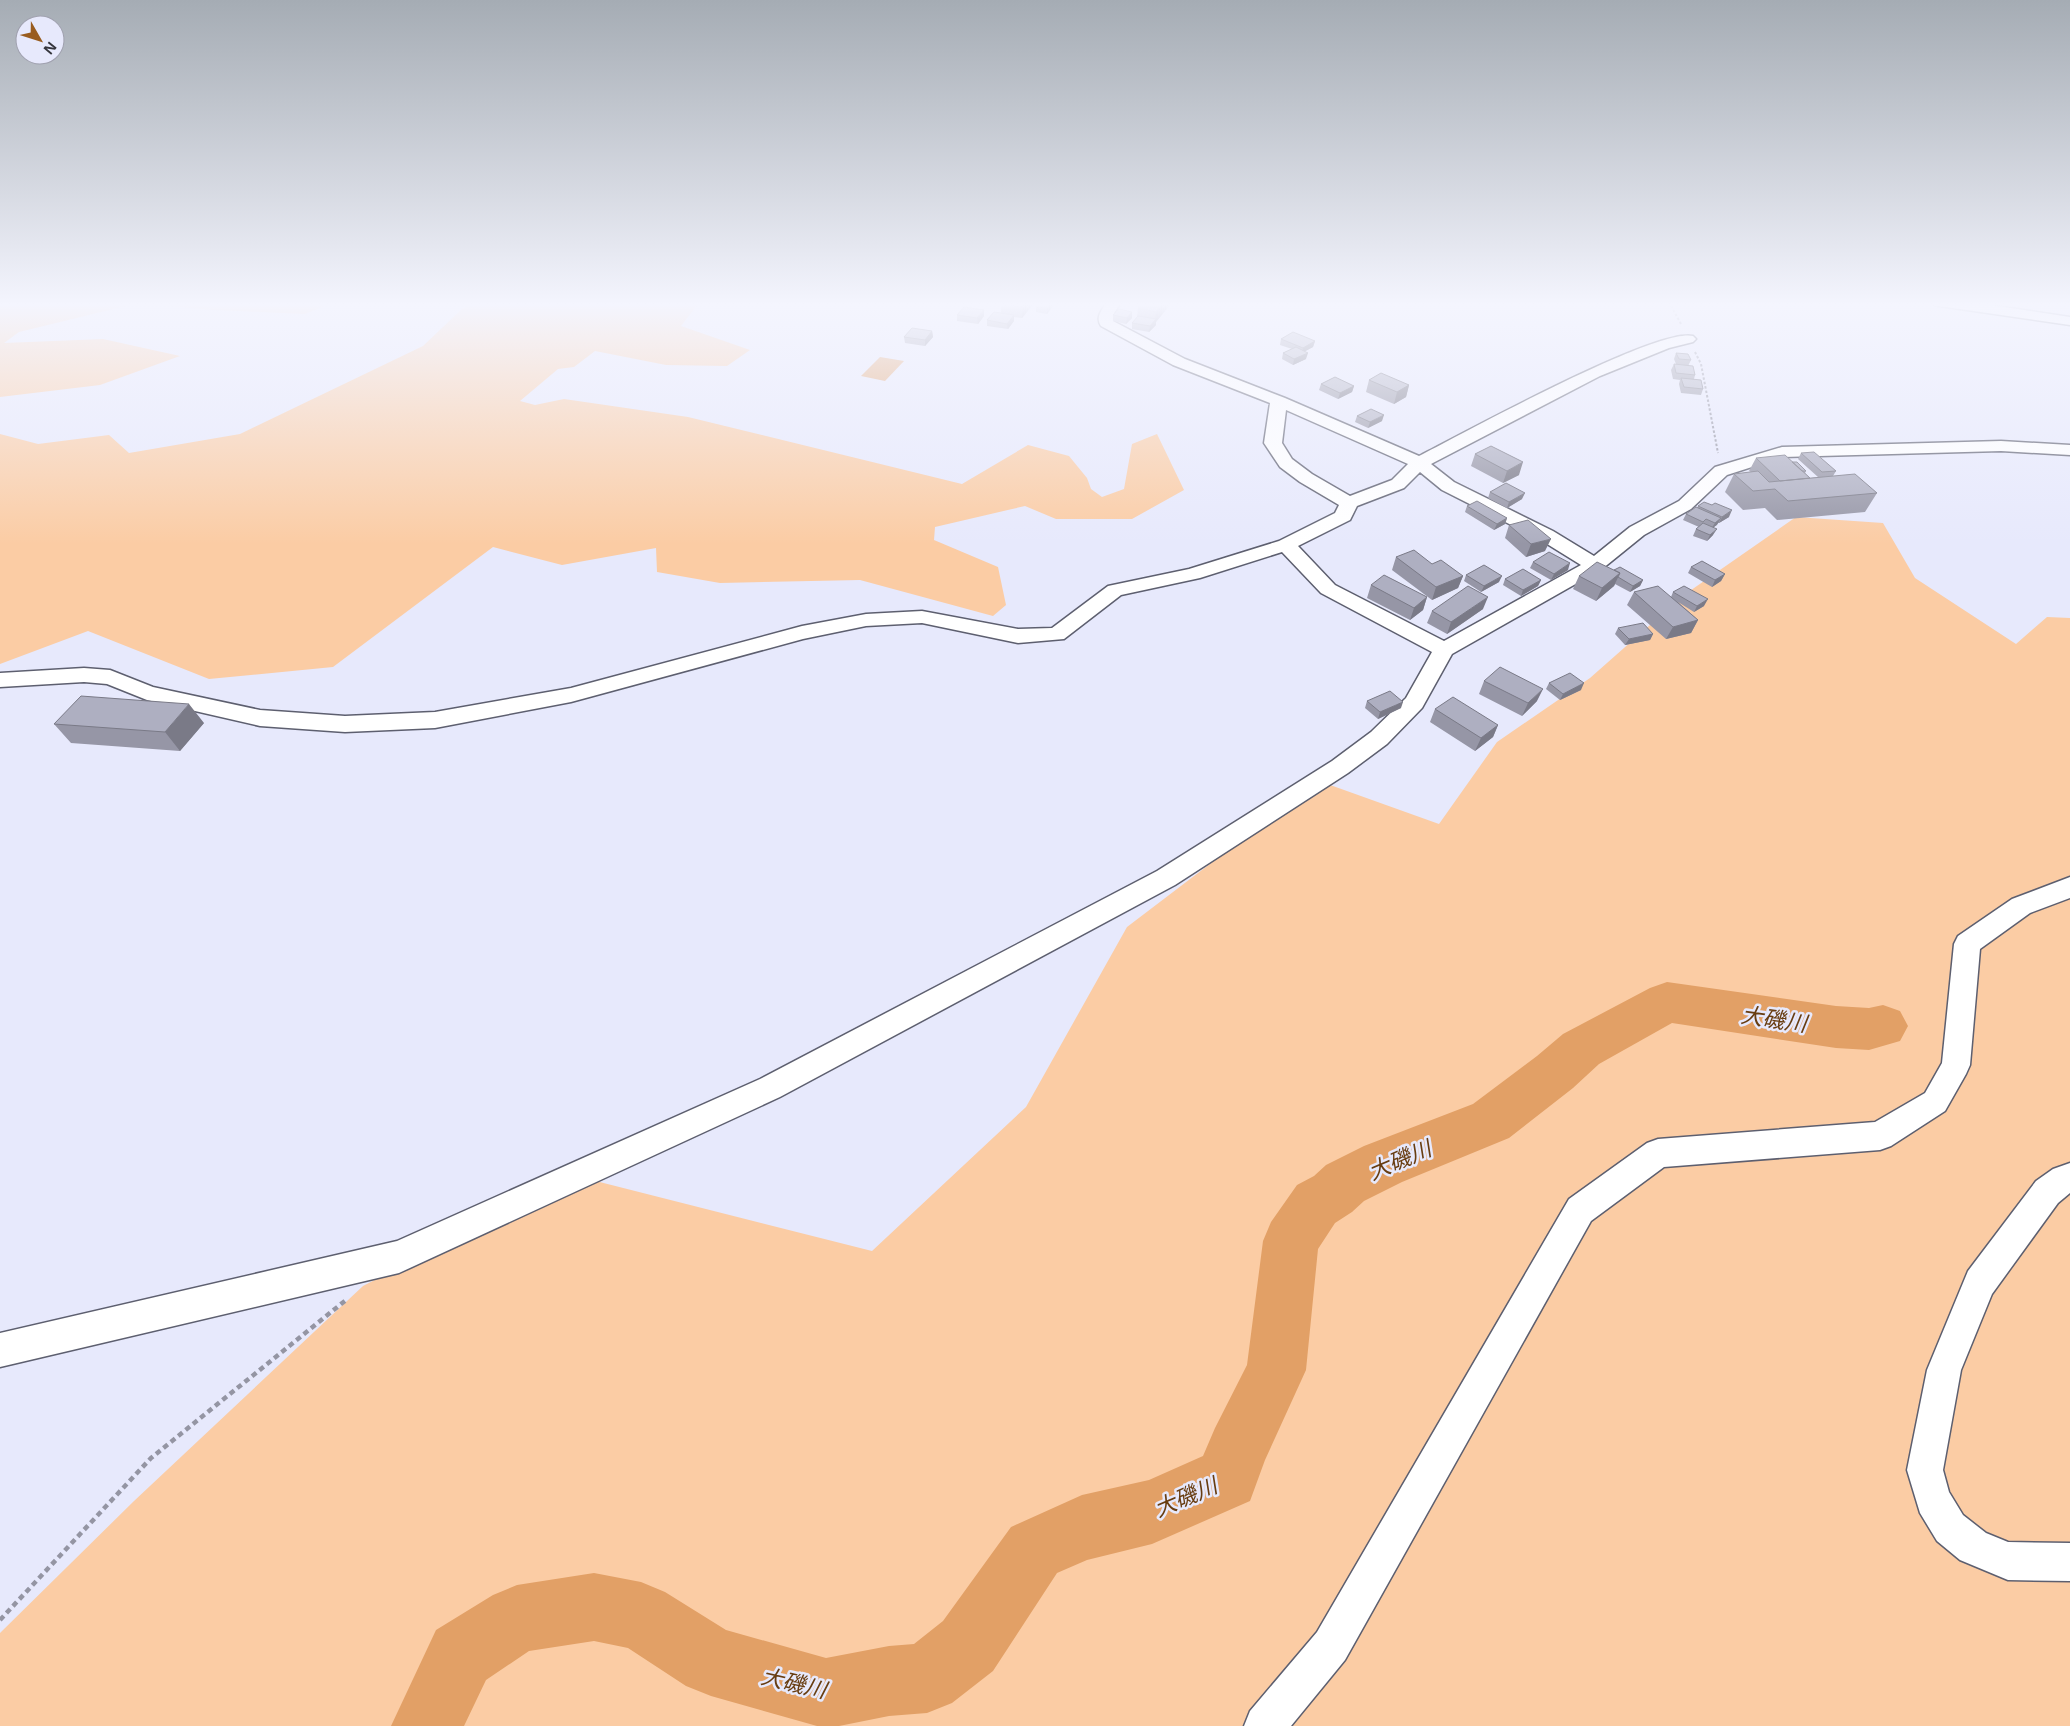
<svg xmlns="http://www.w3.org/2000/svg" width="2070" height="1726" font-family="'Noto Sans','Noto Sans JP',sans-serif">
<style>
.green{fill:#fbcca4}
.water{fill:#e2a066}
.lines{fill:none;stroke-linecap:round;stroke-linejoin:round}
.river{fill:#e2a066;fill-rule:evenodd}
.minor-casing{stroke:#5d5f6f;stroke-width:3}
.path-far1{stroke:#9495a3;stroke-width:2;stroke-dasharray:2.5 2;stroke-linecap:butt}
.path{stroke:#9495a3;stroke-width:4.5;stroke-dasharray:5.5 4;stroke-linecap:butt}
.minor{fill:#fff;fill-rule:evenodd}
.wall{fill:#9696a6}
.shaded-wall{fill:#7a7a87}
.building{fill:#aeafc1;stroke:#7a7a87}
.labels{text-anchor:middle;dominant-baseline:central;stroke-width:5;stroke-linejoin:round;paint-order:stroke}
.near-water-label{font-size:22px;font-style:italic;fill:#683d11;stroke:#e7e9fc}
</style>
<rect width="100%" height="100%" fill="#e7e9fc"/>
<!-- green -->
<path class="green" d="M 0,302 L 335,302 L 305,314 L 213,310 L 138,303 L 19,332 L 4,343 L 103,339 L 180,356 L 100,385 L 0,397 Z
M 485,302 L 692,302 L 698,304 L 681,326 L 750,350 L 727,366 L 666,365 L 595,351 L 574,367 L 558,369 L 520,401 L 535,405 L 564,399 L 688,417 L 962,484 L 1028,445 L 1069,456 L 1087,478 L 1091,489 L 1102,497 L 1124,489 L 1132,444 L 1157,434 L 1184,490 L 1132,519 L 1056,519 L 1025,506 L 935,527 L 934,540 L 998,567 L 1006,605 L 993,616 L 860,580 L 720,583 L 657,572 L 656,548 L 562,565 L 493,547 L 333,667 L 209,679 L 88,631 L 0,664 L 0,434 L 38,444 L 109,435 L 129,453 L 240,434 L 423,346 L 463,308 Z
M 1796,517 L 1883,523 L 1915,578 L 2016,644 L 2047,617 L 2070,618 L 2070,1726 L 0,1726 L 0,1633 L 134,1501 L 363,1286 L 576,1176 L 872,1251 L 1026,1107 L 1127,927 L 1319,781 L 1439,824 L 1497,742 L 1590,678 L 1684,595 Z"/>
<!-- water -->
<path class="water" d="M 880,357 L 904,361 L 885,381 L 861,376 Z"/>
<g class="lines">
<!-- river -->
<path class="river" d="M 1667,982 L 1836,1006 L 1869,1008 L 1883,1005 L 1900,1011 L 1908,1026 L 1900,1041 L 1869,1050 L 1836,1048 L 1672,1023 L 1599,1064 L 1573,1088 L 1509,1138 L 1402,1182 L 1364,1201 L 1352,1212 L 1335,1223 L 1318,1249 L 1306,1370 L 1265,1460 L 1250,1501 L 1152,1544 L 1087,1560 L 1057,1573 L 993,1671 L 952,1703 L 927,1713 L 889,1716 L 839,1726 L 817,1726 L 711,1696 L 686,1686 L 628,1648 L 594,1641 L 529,1651 L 486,1680 L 464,1726 L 391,1726 L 436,1630 L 493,1595 L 517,1585 L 594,1573 L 641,1582 L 665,1592 L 726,1630 L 826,1658 L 889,1646 L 914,1644 L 943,1621 L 1011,1527 L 1082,1495 L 1149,1480 L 1203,1456 L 1215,1428 L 1247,1365 L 1263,1241 L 1271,1222 L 1297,1185 L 1314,1176 L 1326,1165 L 1364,1146 L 1473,1104 L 1537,1056 L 1563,1034 L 1650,988 Z"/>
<!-- minor casing -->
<g class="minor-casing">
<path id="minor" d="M 1107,302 L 1121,302 L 1113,315 L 1113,321 L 1185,359 L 1285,398 L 1419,456 C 1462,434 1657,327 1693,336 L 1696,339 L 1693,342 L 1669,348 L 1600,376 L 1431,464 L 1454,482 L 1553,531 L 1594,556 L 1630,527 L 1679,501 L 1715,467 L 1782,447 L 2001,441 L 2070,445 L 2070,455 L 2001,451 L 1783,457 L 1727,475 L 1691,509 L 1644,535 L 1602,569 L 1452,654 L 1422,708 L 1387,744 L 1348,773 L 1175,885 L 780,1097 L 399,1273 L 0,1367 L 0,1333 L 397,1241 L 760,1079 L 1157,871 L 1332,761 L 1371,732 L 1406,698 L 1432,652 L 1321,593 L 1282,552 L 1200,578 L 1121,595 L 1064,639 L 1018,643 L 922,623 L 866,626 L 803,639 L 571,702 L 435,728 L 345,732 L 260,726 L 147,700 L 107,684 L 84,682 L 0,687 L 0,673 L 84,668 L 110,670 L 153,687 L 260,710 L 345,716 L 435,712 L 571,688 L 802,626 L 866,614 L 922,611 L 1018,629 L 1052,628 L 1108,586 L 1189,569 L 1279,541 L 1335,513 L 1339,505 L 1300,482 L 1280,467 L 1264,443 L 1270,403 L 1173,365 L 1101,326 C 1095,317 1102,310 1107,302 ZM 1286,410 L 1408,464 L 1392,480 L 1350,496 L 1312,474 L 1292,459 L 1282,443 ZM 1420,472 L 1442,490 L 1539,539 L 1581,565 L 1444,641 L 1335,585 L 1298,546 L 1350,520 L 1357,506 L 1404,488 Z
M 1932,302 L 1970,302 L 2070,317 L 2070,325 L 1939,306 L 1934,305 Z
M 2070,877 L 2070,898 L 2030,913 L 1980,949 L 1970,1065 L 1966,1074 L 1945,1111 L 1891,1146 L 1880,1150 L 1664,1167 L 1591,1221 L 1345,1660 L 1291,1726 L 1244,1726 L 1250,1711 L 1317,1632 L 1569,1199 L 1647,1143 L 1658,1139 L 1875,1122 L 1925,1093 L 1942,1063 L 1954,944 L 1958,936 L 2012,899 Z
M 2070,1163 L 2070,1193 L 2058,1203 L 1992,1294 L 1961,1370 L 1943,1470 L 1949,1492 L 1963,1515 L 1986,1533 L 2008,1542 L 2070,1543 L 2070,1581 L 2008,1580 L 1960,1560 L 1937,1541 L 1920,1513 L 1907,1470 L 1927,1370 L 1968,1271 L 2036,1181 L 2053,1169 Z"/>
</g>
<!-- path-far1 -->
<path class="path-far1" d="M 1669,302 L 1681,324
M 1695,352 L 1701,364 L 1718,453"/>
<!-- path -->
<path class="path" d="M 0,1620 L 151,1458 L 346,1300"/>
<!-- minor -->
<use href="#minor" class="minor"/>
</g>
<!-- wall -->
<path class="wall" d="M 1002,302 L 1035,302 L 1022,318 L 1014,317 L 1014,321 L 1008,329 L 987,326 L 987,320 L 1001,313 L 1001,303 Z
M 1053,306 L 1047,314 L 1036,312 L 1036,307 Z
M 1169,306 L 1156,322 L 1156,325 L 1149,332 L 1132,329 L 1132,323 L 1137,317 L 1138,308 Z
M 1132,312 L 1132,318 L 1126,324 L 1113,321 L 1113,315 Z
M 957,315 L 984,316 L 978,324 L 957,321 Z
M 932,331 L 933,337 L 925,346 L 905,343 L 904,337 Z
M 1281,339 L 1315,341 L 1313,347 L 1305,351 L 1306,359 L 1293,365 L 1282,359 L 1283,353 L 1292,349 L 1280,345 Z
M 1676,353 L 1691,360 L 1688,366 L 1695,375 L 1694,379 L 1703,389 L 1701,395 L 1681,393 L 1679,384 L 1680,380 L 1673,379 L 1671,370 L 1674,364 L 1676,364 L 1674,359 Z
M 1369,380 L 1409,385 L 1406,397 L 1394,404 L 1366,392 Z
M 1321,384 L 1354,386 L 1352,392 L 1338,399 L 1319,390 Z
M 1357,416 L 1382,421 L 1368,428 L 1355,422 Z
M 1801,453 L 1836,471 L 1833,476 L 1877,493 L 1865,512 L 1777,520 L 1765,508 L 1743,510 L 1725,492 L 1734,474 L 1751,472 L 1749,471 L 1756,458 L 1792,462 L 1806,471 L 1805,473 L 1810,478 L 1818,477 L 1798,459 Z
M 1475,454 L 1519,475 L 1503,483 L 1471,466 Z
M 1490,492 L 1522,499 L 1507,508 L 1488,498 Z
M 1467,506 L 1507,518 L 1505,524 L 1494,530 L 1465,512 Z
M 1698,506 L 1729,517 L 1719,523 L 1718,523 L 1713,528 L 1713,535 L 1707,541 L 1693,536 L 1696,529 L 1699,527 L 1683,520 L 1686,514 L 1697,508 Z
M 1509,525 L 1545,551 L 1526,557 L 1505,538 Z
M 1396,557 L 1432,564 L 1463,576 L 1458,588 L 1432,600 L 1392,570 Z
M 1533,562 L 1568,570 L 1551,580 L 1530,568 Z
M 1691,567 L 1725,574 L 1721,581 L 1712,587 L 1688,573 Z
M 1614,570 L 1643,580 L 1640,586 L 1630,592 L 1615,584 L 1614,586 L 1596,601 L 1573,589 L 1579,576 Z
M 1466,575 L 1499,582 L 1481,592 L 1464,581 Z
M 1505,579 L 1541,580 L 1538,586 L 1521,596 L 1503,585 Z
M 1371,585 L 1427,597 L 1423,610 L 1410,620 L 1367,598 Z
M 1634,592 L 1671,597 L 1673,592 L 1704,606 L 1694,612 L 1678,602 L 1698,620 L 1691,633 L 1666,639 L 1627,605 Z
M 1483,609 L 1447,634 L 1427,623 L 1432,611 Z
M 1618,628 L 1653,634 L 1650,640 L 1625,645 L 1615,634 Z
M 1484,681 L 1537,701 L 1522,716 L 1479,694 Z
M 1549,683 L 1581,690 L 1560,700 L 1546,689 Z
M 1367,701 L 1401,708 L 1378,719 L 1365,708 Z
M 1435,709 L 1498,725 L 1493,737 L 1475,751 L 1430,722 Z
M 204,723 L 180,751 L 71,743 L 54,724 Z"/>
<!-- shaded-wall -->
<path class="shaded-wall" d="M 1025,302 L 1035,302 L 1022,318 L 1022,307 Z
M 1051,302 L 1053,302 L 1053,306 L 1047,314 L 1047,308 Z
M 1164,302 L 1169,302 L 1169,306 L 1156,322 L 1156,325 L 1149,332 L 1150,326 L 1155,320 L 1156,312 Z
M 984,310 L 984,316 L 978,324 L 977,318 Z
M 1132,312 L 1132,318 L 1126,324 L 1127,318 Z
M 1014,315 L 1014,321 L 1008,329 L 1007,324 Z
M 932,331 L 933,337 L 925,346 L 925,340 Z
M 1315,341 L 1313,347 L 1302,353 L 1303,348 Z
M 1308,353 L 1306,359 L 1293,365 L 1294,359 Z
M 1409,385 L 1406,397 L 1394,404 L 1397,392 Z
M 1354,386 L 1352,392 L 1338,399 L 1340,393 Z
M 1384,415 L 1382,421 L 1368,428 L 1370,422 Z
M 1523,462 L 1519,475 L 1503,483 L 1507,471 Z
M 1525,493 L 1522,499 L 1507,508 L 1509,502 Z
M 1732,510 L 1729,517 L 1719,523 L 1722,517 Z
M 1507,518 L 1505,524 L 1494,530 L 1497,524 Z
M 1721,518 L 1717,525 L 1711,529 L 1715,523 Z
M 1717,529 L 1713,535 L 1707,541 L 1710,535 Z
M 1551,539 L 1545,551 L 1526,557 L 1531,544 Z
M 1570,563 L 1568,570 L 1551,580 L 1554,574 Z
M 1620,573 L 1614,586 L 1596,601 L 1602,588 Z
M 1725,574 L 1721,581 L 1712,587 L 1715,580 Z
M 1463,576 L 1458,588 L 1432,600 L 1436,587 Z
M 1502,576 L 1499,582 L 1481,592 L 1484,586 Z
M 1541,580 L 1538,586 L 1521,596 L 1523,590 Z
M 1643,580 L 1640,586 L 1630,592 L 1633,586 Z
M 1427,597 L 1423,610 L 1410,620 L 1414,608 Z
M 1488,597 L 1483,609 L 1447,634 L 1451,622 Z
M 1708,599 L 1704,606 L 1694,612 L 1697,606 Z
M 1698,620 L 1691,633 L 1666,639 L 1673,627 Z
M 1653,634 L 1650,640 L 1625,645 L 1629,639 Z
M 1584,683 L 1581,690 L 1560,700 L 1563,694 Z
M 1543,689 L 1537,701 L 1522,716 L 1528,703 Z
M 1403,702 L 1401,708 L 1378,719 L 1380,712 Z
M 189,704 L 204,723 L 180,751 L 165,732 Z
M 1498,725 L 1493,737 L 1475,751 L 1481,738 Z"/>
<!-- building -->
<path class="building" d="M 1002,302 L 1025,302 L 1022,307 L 1001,303 Z
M 1039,302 L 1051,302 L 1047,308 L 1036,307 Z
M 1143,302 L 1164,302 L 1156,312 L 1138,308 Z
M 964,307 L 984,310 L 977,318 L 957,315 Z
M 1119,309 L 1132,312 L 1127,318 L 1113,315 Z
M 994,312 L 1014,315 L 1007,324 L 987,320 Z
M 1138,316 L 1156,319 L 1150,326 L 1132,323 Z
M 912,328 L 932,331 L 925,340 L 904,337 Z
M 1293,332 L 1315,341 L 1303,348 L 1281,339 Z
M 1296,347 L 1308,353 L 1294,359 L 1283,353 Z
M 1676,353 L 1688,354 L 1691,360 L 1679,359 Z
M 1674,364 L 1693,366 L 1695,375 L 1676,373 Z
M 1381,373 L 1409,385 L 1397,392 L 1369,380 Z
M 1335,377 L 1354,386 L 1340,393 L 1321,384 Z
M 1681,378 L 1701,380 L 1703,389 L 1684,387 Z
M 1371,409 L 1384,415 L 1370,422 L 1357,416 Z
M 1491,446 L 1523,462 L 1507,471 L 1475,454 Z
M 1814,452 L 1836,471 L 1822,472 L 1801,453 Z
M 1785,455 L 1810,478 L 1780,481 L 1756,458 Z
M 1792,462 L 1797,462 L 1806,471 L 1802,471 Z
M 1758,471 L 1769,482 L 1855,474 L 1877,493 L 1788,501 L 1775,489 L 1753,491 L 1734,474 Z
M 1506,483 L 1525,493 L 1509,502 L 1490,492 Z
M 1477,501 L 1507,518 L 1497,524 L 1467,506 Z
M 1704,502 L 1712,505 L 1715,503 L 1732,510 L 1722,517 L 1698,506 Z
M 1696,507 L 1721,518 L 1715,523 L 1706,519 L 1703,522 L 1686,514 Z
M 1528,520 L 1551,539 L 1531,544 L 1509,525 Z
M 1703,523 L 1717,529 L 1710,535 L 1696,529 Z
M 1414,550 L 1432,564 L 1441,560 L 1463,576 L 1436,587 L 1396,557 Z
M 1549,552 L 1570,563 L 1554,574 L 1533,562 Z
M 1702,561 L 1725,574 L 1715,580 L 1691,567 Z
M 1597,562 L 1620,573 L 1602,588 L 1579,576 Z
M 1484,565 L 1502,576 L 1484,586 L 1466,575 Z
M 1620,567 L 1643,580 L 1633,586 L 1618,577 L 1620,573 L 1614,570 Z
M 1523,569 L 1541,580 L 1523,590 L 1505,579 Z
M 1384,575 L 1427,597 L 1414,608 L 1371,585 Z
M 1468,586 L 1488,597 L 1451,622 L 1432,611 Z
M 1658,586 L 1698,620 L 1673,627 L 1634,592 Z
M 1684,586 L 1708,599 L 1697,606 L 1673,592 Z
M 1643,623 L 1653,634 L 1629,639 L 1618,628 Z
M 1500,667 L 1543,689 L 1528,703 L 1484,681 Z
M 1570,673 L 1584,683 L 1563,694 L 1549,683 Z
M 1390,691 L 1403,702 L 1380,712 L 1367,701 Z
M 81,696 L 189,704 L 165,732 L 54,724 Z
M 1453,697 L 1498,725 L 1481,738 L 1435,709 Z"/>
<!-- sky -->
<linearGradient id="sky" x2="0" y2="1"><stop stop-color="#a5acb4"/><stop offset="0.56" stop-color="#f4f5fe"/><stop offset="1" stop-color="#f4f5fe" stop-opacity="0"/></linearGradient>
<rect width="2070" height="544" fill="url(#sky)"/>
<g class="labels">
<!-- near-water labels -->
<g class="near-water-label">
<text transform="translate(1774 1018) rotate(8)">大磯川</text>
<text transform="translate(1399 1159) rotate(-23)">大磯川</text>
<text transform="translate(1185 1496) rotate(-23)">大磯川</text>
<text transform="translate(794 1682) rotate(13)">大磯川</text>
</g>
</g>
<!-- north arrow -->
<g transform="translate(40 40) rotate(129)"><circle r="24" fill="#e7e9fc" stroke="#a0a1af"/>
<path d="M0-4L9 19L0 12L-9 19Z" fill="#995c1f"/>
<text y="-8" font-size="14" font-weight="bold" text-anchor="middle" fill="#35353c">N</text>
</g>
</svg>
